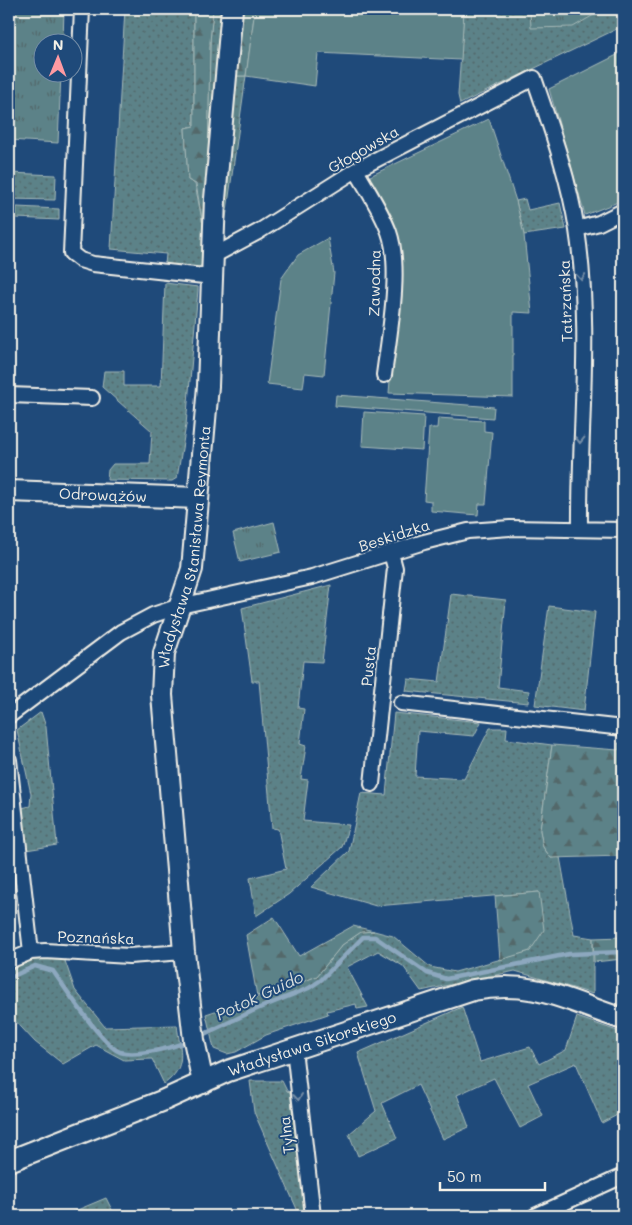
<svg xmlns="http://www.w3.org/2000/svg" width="632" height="1225" font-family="Mali,sans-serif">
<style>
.grass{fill:url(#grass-dots);stroke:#a8bab8}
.forest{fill:url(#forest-firs);stroke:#a8bab8}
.park{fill:url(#park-tufts);stroke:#a8bab8}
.garden{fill:#5b8288;stroke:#a8bab8}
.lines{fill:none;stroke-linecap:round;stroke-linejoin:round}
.stream{stroke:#8da8bf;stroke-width:4.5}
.street-casing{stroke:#f4f1e8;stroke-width:18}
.secondary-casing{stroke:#f4f1e8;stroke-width:24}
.street{stroke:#1f4a7a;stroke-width:14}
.secondary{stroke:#1f4a7a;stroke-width:20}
.oneway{stroke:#748da6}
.labels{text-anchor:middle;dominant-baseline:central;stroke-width:4;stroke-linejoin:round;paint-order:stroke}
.street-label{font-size:15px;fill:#f4f1e8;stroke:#1f4a7a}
.water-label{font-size:16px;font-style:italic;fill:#dadfde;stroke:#1f4a7a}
</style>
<defs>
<pattern id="grass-dots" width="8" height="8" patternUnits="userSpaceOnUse" patternTransform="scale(1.25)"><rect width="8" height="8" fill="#5b8288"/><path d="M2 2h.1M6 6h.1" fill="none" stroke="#53686a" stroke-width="1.8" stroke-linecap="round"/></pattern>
<pattern id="forest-firs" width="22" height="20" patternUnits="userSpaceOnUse" patternTransform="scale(1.25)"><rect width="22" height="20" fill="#5b8288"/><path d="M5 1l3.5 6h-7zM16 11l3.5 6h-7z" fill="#53686a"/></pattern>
<pattern id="park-tufts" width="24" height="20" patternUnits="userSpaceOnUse" patternTransform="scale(1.25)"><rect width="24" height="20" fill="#5b8288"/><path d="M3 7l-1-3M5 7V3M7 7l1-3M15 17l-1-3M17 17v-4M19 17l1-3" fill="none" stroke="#53686a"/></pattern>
</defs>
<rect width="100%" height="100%" fill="#1f4a7a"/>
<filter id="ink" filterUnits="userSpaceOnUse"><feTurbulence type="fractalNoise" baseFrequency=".02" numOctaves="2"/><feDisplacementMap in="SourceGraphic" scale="10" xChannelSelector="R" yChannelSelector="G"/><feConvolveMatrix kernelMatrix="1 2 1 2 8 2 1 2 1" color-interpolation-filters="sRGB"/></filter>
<g filter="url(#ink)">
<!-- grass -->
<path class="grass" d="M 125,9 L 194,9 L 194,126 L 185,128 L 188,180 L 195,184 L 203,225 L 207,225 L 203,264 L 196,269 L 165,265 L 166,254 L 111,249 Z
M 213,9 L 224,9 L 207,208 L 210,42 Z
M 464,9 L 623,9 L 623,26 L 460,104 L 458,95 Z
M 236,76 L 246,76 L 225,225 L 223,225 Z
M 9,173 L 56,175 L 55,200 L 9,199 Z
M 525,199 L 528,210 L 560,203 L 566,229 L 524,235 L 516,201 Z
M 17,207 L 59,209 L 59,220 L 16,218 Z
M 165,283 L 198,287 L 198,290 L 186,425 L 177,478 L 172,481 L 107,480 L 108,470 L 113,464 L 150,464 L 152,431 L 102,387 L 104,371 L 124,371 L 124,386 L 161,386 Z
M 331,585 L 322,662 L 303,661 L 298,708 L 304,709 L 300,744 L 306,746 L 301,779 L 308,780 L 303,821 L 349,825 L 342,847 L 289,894 L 256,916 L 250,878 L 286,869 L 278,829 L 272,828 L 259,681 L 252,681 L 242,608 Z
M 451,594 L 506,600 L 498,687 L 529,691 L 528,703 L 406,691 L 408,679 L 439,682 Z
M 549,606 L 595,612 L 584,711 L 535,705 Z
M 41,712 L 46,727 L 57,845 L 26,850 L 22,808 L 30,806 L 31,794 L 17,730 Z
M 394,713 L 481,722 L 474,736 L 418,731 L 415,776 L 464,779 L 490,728 L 507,728 L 506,739 L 552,745 L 540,830 L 543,847 L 551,858 L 560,857 L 574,935 L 593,938 L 593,994 L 515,971 L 421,991 L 403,966 L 378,951 L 347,967 L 368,1007 L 357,1009 L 356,1004 L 327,1011 L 328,1014 L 266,1035 L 236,1052 L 227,1054 L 214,1049 L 206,1014 L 292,986 L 317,976 L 342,945 L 361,932 L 374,931 L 393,936 L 430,967 L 455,972 L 530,951 L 539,892 L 376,906 L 311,887 L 349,851 L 361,793 L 386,795 Z
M 64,958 L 75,990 L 105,1027 L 177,1025 C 180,1051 188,1067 164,1084 L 152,1059 L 124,1060 L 96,1045 L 63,1064 L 35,1042 L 9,1014 L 9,966 L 28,959 Z
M 462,1007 L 480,1062 L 530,1047 L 539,1064 L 566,1050 L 577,1017 L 623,1033 L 623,1112 L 602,1123 L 576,1063 L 528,1084 L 543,1116 L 520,1128 L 494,1078 L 457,1095 L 469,1127 L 443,1139 L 418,1085 L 382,1103 L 397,1138 L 358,1156 L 349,1134 L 376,1111 L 358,1053 Z
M 250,1081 L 282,1081 L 287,1091 L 290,1092 L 306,1216 L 300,1216 L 254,1112 Z
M 106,1198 L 115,1216 L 63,1216 Z"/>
<!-- forest -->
<path class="forest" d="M 194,9 L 213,9 L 210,42 L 207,225 L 203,225 L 196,184 L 188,180 L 185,128 L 194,126 Z
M 242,9 L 255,9 L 246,76 L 236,76 Z
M 618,743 L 623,744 L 623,856 L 551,858 L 543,847 L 540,830 L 552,745 L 618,750 Z
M 539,892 L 544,930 L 530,951 L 500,960 L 495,896 Z
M 274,917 L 299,956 L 353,926 L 374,931 L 361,932 L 342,945 L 317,976 L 292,986 L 257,996 L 246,935 Z
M 623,937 L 623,959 L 594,962 L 593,938 Z"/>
<!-- park -->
<path class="park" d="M 9,9 L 64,9 L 63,42 L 42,42 L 42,72 L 61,73 L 58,143 L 9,140 Z
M 530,9 L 604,9 L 573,27 L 531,28 Z
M 274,522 L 281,552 L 240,562 L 233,533 Z"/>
<!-- garden -->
<path class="garden" d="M 255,9 L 464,9 L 461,60 L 318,53 L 315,86 L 246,76 Z
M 623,52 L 623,200 L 585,215 L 549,89 Z
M 489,119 L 516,201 L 524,235 L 532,313 L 513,312 L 513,397 L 389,393 L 398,284 L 393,227 L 370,181 L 370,176 Z
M 328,238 L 334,273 L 324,375 L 305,373 L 303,388 L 267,384 L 281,279 L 298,255 Z
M 336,395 L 494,407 L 493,418 L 335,406 Z
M 364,412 L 424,416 L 422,450 L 362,446 Z
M 438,418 L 484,421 L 484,431 L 492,432 L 486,504 L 479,504 L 478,515 L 431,511 L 431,501 L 424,500 L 429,428 L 437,428 Z"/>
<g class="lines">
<!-- stream -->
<path class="stream" d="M 9,978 L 35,966 L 53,971 C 65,988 103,1046 120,1052 C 136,1057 172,1048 188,1041
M 200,1036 L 257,1009 L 309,988 L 321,980 L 363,937 L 375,937 L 427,973 L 446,979 L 569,954 L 623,952"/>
<!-- street casing -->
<g class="street-casing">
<path id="street" d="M 82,9 L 71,253 L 80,260 L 93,264 L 213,277
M 356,170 C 367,190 381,210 389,232 C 402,268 389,336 384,375
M 577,229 L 599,223 L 623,211
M 213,256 L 258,232 L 356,170 L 534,78 C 551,128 569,178 577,230 C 592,329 579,430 580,529
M 9,395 L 92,398
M 401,703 L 623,728
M 9,716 L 121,632 L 153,615 L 180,606 L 312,577 L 424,542 L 468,531 L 510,528 L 623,530
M 9,760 L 31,952
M 372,784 L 395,568 L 391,553
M 9,961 L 31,952 L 45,951 L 129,956 L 184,952
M 294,1049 L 313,1216
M 535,1216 L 623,1176"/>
</g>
<!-- secondary casing -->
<g class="secondary-casing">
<g id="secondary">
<path id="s1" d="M 9,491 L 198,498"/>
<path id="s2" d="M 203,1083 L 194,1040 L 184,952 L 162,695 L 164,653 L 192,569 L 208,386 L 215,199 L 232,9"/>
<path id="s3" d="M 9,1161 L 162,1101 L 228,1071 L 473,990 C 536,979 566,1001 623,1019"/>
</g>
</g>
<!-- street -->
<use href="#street" class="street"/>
<!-- secondary -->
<use href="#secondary" class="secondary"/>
</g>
<!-- one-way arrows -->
<defs><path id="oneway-chevron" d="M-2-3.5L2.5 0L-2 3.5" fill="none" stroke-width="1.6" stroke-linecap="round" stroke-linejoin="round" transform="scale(1.25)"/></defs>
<g class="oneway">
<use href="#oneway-chevron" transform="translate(581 277) rotate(85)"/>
<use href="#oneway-chevron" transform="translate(580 440) rotate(91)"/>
<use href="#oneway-chevron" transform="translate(298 1097) rotate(83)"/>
</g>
</g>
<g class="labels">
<!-- street labels -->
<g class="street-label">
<text transform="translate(363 149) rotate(-30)">Głogowska</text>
<text transform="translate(374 283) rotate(-89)">Zawodna</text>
<text transform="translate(565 301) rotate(-92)">Tatrzańska</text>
<text stroke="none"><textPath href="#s1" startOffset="94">Odrowążów</textPath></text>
<text transform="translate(394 535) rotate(-18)">Beskidzka</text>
<text stroke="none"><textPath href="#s2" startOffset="541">Władysława Stanisława Reymonta</textPath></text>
<text transform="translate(368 666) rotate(-84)">Pusta</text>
<text transform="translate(96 937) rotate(2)">Poznańska</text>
<text stroke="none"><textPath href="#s3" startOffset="325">Władysława Sikorskiego</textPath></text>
<text transform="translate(286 1135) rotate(-97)">Tylna</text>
</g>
<!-- water labels -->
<g class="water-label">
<text transform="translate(259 995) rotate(-25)">Potok Guido</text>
</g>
</g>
<!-- margin -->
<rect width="632" height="1225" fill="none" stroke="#1f4a7a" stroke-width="30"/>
<rect x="15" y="15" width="602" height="1195" fill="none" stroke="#f4f1e8" stroke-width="2" filter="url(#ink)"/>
<!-- north arrow -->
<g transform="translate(58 58) rotate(1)"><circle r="24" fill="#1f4a7a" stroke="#748da6"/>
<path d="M0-4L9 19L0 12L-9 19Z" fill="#ff9aa2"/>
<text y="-8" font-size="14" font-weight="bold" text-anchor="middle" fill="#f4f1e8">N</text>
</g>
<!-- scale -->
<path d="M440 1182v8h105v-8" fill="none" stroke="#f4f1e8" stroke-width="2.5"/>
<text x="447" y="1182" font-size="15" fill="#f4f1e8" stroke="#1f4a7a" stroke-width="4" paint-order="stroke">50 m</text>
</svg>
